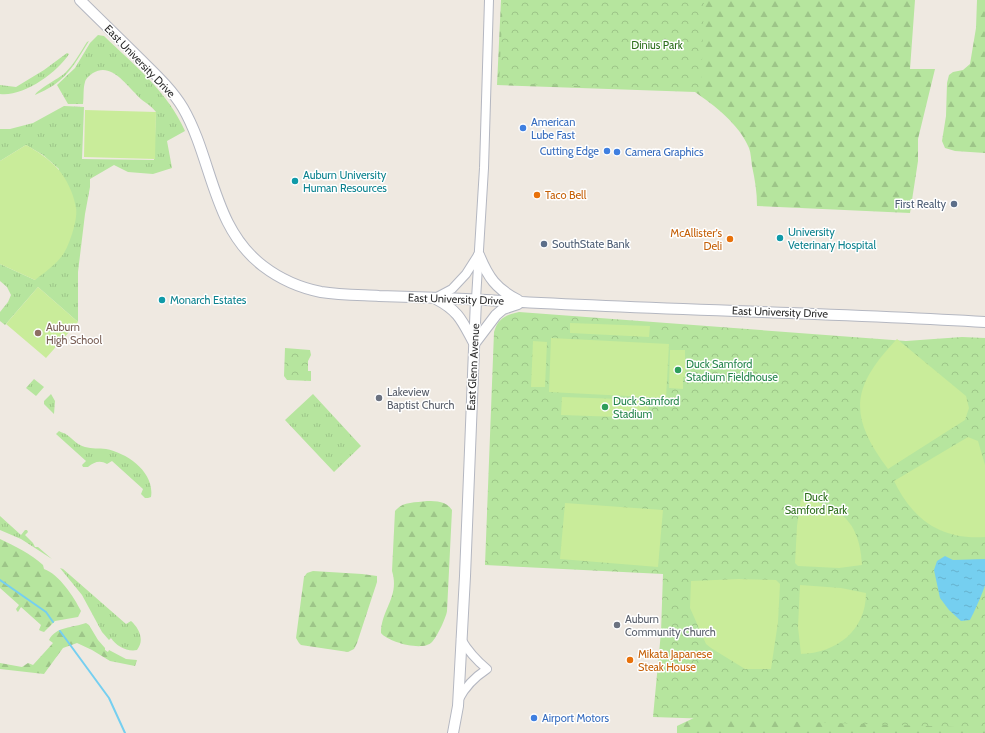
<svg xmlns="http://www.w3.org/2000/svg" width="985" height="733" font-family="Cabin,sans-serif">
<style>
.grass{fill:url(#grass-tufts)}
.forest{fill:url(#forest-firs)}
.park{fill:url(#park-crowns)}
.pitch{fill:#c9ec9a}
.water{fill:url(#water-ripples)}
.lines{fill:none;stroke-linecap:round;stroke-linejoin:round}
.stream{stroke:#75cff0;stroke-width:2}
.tertiary-casing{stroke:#b4b7c1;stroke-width:10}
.secondary-casing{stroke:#b4b7c1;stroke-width:12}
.tertiary{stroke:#fff;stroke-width:8}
.secondary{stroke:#fff;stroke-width:10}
.shop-dot{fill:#3f7fe0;stroke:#fff;stroke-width:1.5}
.culture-dot{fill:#0f9aa8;stroke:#fff;stroke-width:1.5}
.food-dot{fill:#e8710a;stroke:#fff;stroke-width:1.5}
.service-dot{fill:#5c6f8a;stroke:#fff;stroke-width:1.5}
.education-dot{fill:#8d6e63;stroke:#fff;stroke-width:1.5}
.leisure-dot{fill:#2e9e5b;stroke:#fff;stroke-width:1.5}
.worship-dot{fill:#6b7280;stroke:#fff;stroke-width:1.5}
.labels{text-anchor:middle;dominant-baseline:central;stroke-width:3;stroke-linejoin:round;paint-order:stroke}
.park-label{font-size:11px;fill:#2c6e1b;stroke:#fff}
.street-label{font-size:11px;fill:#2e2e2e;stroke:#fff}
.shop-label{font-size:11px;fill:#366cbe;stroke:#fff;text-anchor:start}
.culture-label{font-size:11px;fill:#0d838f;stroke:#fff;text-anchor:start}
.food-label{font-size:11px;fill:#c56008;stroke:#fff;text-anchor:start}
.service-label{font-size:11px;fill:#4e5e75;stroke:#fff;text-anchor:end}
.education-label{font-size:11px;fill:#785e54;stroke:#fff;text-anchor:start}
.leisure-label{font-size:11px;fill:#27864d;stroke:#fff;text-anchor:start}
.worship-label{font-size:11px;fill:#5b616d;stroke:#fff;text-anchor:start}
</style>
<defs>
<pattern id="grass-tufts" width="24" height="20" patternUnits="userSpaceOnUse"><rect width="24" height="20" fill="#b6e59e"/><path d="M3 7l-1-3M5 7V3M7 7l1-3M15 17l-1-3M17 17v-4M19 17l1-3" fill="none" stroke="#9dc588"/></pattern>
<pattern id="forest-firs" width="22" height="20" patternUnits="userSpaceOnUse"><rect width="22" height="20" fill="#b6e59e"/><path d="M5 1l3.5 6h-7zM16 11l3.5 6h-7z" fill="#9dc588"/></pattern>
<pattern id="park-crowns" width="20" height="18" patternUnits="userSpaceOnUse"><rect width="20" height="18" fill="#b6e59e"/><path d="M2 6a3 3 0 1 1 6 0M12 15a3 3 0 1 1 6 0" fill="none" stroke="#9dc588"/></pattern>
<pattern id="water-ripples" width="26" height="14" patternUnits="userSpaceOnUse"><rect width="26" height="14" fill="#75cff0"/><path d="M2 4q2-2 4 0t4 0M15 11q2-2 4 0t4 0" fill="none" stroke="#66b2ce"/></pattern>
</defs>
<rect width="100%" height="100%" fill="#efe9e1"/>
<!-- grass -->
<path class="grass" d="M 98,35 L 104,36 C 134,65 168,92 185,131 L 167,141 L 172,168 L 153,174 L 128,172 L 114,165 L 90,179 L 90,187 L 85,214 L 78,272 L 78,322 L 38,287 L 5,325 L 0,321 L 0,312 L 8,302 L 11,295 L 7,287 L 0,281 L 0,264 L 35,280 L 59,169 L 43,155 L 26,145 L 0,161 L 0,129 L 10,129 L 33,123 L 64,106 L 84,107 L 82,159 L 154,160 L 156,112 C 150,104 141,101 135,93 C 125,83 110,62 93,73 C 90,75 86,78 85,82 C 83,88 84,97 83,104 L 68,104 L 57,85 L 75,68 L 90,43 Z
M 89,41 C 79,57 70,74 54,85 C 48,89 41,92 35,95 C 38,89 58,79 65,73 C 74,64 80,53 87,42 Z
M 67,53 L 69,54 C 57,73 23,97 0,94 L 0,85 L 16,87 L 44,70 Z
M 34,379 L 44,387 L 36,396 L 26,388 Z
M 51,394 L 55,401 L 54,414 L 44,404 L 44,401 Z
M 313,394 L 361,446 L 334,472 L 285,420 Z
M 59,431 C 62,433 65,433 67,435 C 73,439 77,445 85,447 C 92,449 99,448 106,449 C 127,453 155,472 151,497 L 148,498 L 145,498 L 141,494 L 143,489 L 112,461 L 107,464 C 100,460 94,462 88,467 L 83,467 L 82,465 L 86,461 L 56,434 Z
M 0,516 L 21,535 L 25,530 L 27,530 L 28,532 L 25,535 L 33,543 L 35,547 L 38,547 L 52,559 L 21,539 L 0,530 Z
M 60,568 L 63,569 L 126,624 L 131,621 C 139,628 145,640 137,650 C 127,652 116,646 111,638 L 109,640 L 102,632 L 82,595 Z"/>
<!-- forest -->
<path class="forest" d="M 501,0 L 915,0 L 910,69 L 935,69 L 918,139 L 918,161 L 910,213 L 757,206 C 757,192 755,180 752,166 C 751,160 751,153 749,148 C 739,124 715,106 695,92 L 497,85 Z
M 977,0 L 985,0 L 985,153 L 955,151 L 945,148 L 942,141 L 946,116 L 947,83 L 949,75 L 953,72 L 963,70 L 970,64 L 976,28 Z
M 427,501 C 437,501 446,501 452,510 L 447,611 C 446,618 437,637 432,642 C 423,652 388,642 381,633 C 381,609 400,597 392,571 L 395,511 C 403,501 415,503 427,501 Z
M 0,539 C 15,546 31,554 43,565 L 44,569 C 59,574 74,597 81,611 L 78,617 L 55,621 L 44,632 L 41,631 L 39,630 L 41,625 L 21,607 L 18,612 L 17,611 L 16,609 L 19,605 L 0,588 Z
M 313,571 L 362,574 L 377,576 L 377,582 L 357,643 L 354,649 L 348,652 L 301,645 L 299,643 L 296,638 L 304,577 L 307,573 Z
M 86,623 L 89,625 L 98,640 L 105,648 L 105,650 L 108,652 L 109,650 L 126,659 L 137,660 L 135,666 L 110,661 L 92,650 L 77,643 L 63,648 L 44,674 L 0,669 L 0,663 L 22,667 L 28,663 L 33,665 L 53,643 L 49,640 C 56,626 73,628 86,623 Z
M 985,655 L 985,733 L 677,733 L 677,726 L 698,716 Z"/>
<!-- park -->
<path class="park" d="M 503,0 L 704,0 L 701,91 L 499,83 Z
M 519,312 L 906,341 L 962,337 L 985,338 L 985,728 L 653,717 L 661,632 L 663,574 L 485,565 L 494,332 C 498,318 506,315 519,312 Z
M 285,348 L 310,350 L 311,355 L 308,361 L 308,371 L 311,371 L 311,381 L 287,380 L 284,376 Z"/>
<!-- pitch -->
<path class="pitch" d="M 85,110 L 156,112 L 155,159 L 84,157 Z
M 26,145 C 37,151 49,159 58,169 C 67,179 74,195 76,208 C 78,219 70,243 64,253 C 57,264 45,272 35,280 L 0,264 L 0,161 Z
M 38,287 L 78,322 L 46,358 L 6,324 Z
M 570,323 L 650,326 L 649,337 L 570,333 Z
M 551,338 L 669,344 L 666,398 L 549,392 Z
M 897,339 L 966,396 L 969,408 L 965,420 L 888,469 C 848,416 851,387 897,339 Z
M 533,341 L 547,342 L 545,387 L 531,387 Z
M 670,350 L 685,350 L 685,377 L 683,377 L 683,389 L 669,388 Z
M 562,397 L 649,400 L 648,418 L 561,415 Z
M 968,437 L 978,441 L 985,465 L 985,537 C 941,540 913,520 894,481 Z
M 801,499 C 842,505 860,524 862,565 L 839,568 L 798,566 L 795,563 L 797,526 Z
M 565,503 L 663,510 L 658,567 L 560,559 Z
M 739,579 L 776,580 L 780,584 L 778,622 L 771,669 L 745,669 L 711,648 L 706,644 L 690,608 L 691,581 Z
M 800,585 L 841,588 L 866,593 C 866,631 836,653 801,654 L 798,627 Z"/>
<!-- water -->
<path class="water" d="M 945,556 L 953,560 L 985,559 C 985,567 985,577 985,585 C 984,590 973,615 970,620 L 961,621 L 949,610 L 940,598 L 934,570 L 937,561 Z"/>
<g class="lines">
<!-- stream -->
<path class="stream" d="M 0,580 L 46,612 L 53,622
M 60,631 L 109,698 L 125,733"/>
<!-- tertiary casing -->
<g class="tertiary-casing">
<path id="tertiary" d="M 435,298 L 452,289 L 466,274 L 478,255
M 476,299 L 484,168 L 489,0
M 459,699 C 466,685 475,677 487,669 C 476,660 468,651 461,639"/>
</g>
<!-- secondary casing -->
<g class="secondary-casing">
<path id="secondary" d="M 80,0 C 99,19 118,37 137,56 C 153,72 171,88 183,108 C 213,160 212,227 263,266 C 280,279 301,288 321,292 C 340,295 360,295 379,296 C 415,297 450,298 486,300 C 652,310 819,312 985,322
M 479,255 C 488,277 496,289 518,300
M 436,299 C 459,311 462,321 474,343
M 474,344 L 496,315 L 503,309 L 518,304
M 453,733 L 458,706 L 465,576 L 476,299"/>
</g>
<!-- tertiary -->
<use href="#tertiary" class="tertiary"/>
<!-- secondary -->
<use href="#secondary" class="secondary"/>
</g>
<!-- markers -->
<g class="shop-dot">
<circle cx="523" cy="128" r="4"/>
<circle cx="607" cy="151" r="4"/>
<circle cx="617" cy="152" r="4"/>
<circle cx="534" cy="718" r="4"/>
</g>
<g class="culture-dot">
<circle cx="295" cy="181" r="4"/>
<circle cx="780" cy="238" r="4"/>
<circle cx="162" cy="300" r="4"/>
</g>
<g class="food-dot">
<circle cx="537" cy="195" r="4"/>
<circle cx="730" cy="239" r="4"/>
<circle cx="630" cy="660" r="4"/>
</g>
<g class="service-dot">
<circle cx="954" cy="204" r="4"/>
<circle cx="544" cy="244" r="4"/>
</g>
<circle class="education-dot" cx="38" cy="333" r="4"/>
<g class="leisure-dot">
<circle cx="678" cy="370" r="4"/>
<circle cx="605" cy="407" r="4"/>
</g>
<g class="worship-dot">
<circle cx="379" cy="398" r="4"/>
<circle cx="617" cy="625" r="4"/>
</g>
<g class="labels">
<!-- park labels -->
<g class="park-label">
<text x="657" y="45">Dinius Park</text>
<text x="816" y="497">Duck<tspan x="816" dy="13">Samford Park</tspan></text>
</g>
<!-- street labels -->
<g class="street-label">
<text transform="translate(140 61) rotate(46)">East University Drive</text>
<text transform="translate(456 299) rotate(2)">East University Drive</text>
<text transform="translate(780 312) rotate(2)">East University Drive</text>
<text transform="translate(473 367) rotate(-87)">East Glenn Avenue</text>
</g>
<!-- shop labels -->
<g class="shop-label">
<text x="531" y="122">American<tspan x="531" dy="13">Lube Fast</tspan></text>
<text x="599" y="151" text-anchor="end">Cutting Edge</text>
<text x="625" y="152">Camera Graphics</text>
<text x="542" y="718">Airport Motors</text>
</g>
<!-- culture labels -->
<g class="culture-label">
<text x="303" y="175">Auburn University<tspan x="303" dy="13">Human Resources</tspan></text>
<text x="788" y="232">University<tspan x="788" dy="13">Veterinary Hospital</tspan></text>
<text x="170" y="300">Monarch Estates</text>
</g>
<!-- food labels -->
<g class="food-label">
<text x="545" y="195">Taco Bell</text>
<text x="722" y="233" text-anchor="end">McAllister's<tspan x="722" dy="13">Deli</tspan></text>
<text x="638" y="654">Mikata Japanese<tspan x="638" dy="13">Steak House</tspan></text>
</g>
<!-- service labels -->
<g class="service-label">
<text x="946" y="204">First Realty</text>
<text x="552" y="244" text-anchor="start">SouthState Bank</text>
</g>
<!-- education labels -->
<g class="education-label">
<text x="46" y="327">Auburn<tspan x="46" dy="13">High School</tspan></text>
</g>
<!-- leisure labels -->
<g class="leisure-label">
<text x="686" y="364">Duck Samford<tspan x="686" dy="13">Stadium Fieldhouse</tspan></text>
<text x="613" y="401">Duck Samford<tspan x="613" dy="13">Stadium</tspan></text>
</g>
<!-- worship labels -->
<g class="worship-label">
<text x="387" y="392">Lakeview<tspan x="387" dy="13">Baptist Church</tspan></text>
<text x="625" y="619">Auburn<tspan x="625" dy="13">Community Church</tspan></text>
</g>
</g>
</svg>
